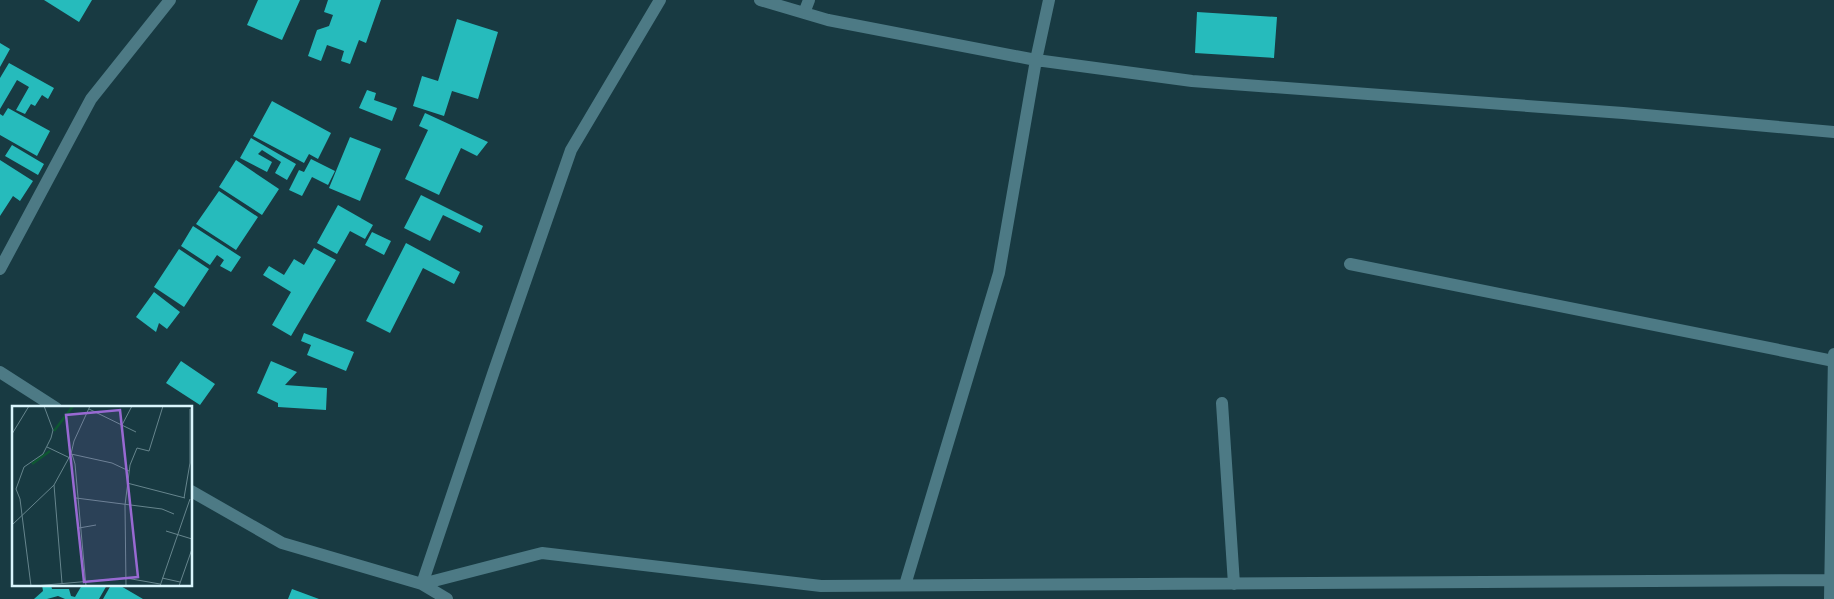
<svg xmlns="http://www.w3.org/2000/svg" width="1834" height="599" font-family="Jost,sans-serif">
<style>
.building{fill:#26bbbc}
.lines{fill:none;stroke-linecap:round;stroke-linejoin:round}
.lane{stroke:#4d7a85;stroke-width:12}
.street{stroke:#4d7a85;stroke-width:12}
.inset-river{fill:none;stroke:#0e5732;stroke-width:2.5}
.inset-road{fill:none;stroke:#66858d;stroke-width:1}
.view{fill:#9869d2;fill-opacity:0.15;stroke:#9869d2;stroke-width:2.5}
.inset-edge{fill:none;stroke:#daf6fd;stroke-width:2.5}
</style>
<rect width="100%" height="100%" fill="#183a42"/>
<!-- building -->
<path class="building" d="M 44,0 L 92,0 L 79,22 Z
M 258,0 L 300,0 L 282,40 L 247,25 Z
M 328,0 L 381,0 L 366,43 L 359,40 L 350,64 L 341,61 L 344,51 L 327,45 L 321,61 L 308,56 L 317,30 L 329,26 L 333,15 L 324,12 Z
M 1197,12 L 1277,17 L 1274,58 L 1195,53 Z
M 457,19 L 498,32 L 478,99 L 452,91 L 444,116 L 413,106 L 422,76 L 438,81 Z
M 0,43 L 10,49 L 0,67 Z
M 9,63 L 54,88 L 48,99 L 42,95 L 35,106 L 31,104 L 25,114 L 16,110 L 29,87 L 17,80 L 0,109 L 0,78 Z
M 367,90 L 376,93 L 374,100 L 397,108 L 392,121 L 359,108 Z
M 272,101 L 331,133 L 318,159 L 309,154 L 304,163 L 253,136 Z
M 8,108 L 50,131 L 37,156 L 0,135 L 0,114 L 3,116 Z
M 425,113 L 488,142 L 477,156 L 461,148 L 439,195 L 405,179 L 428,130 L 419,126 Z
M 350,137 L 381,149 L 360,201 L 329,188 Z
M 251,138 L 296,164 L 287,180 L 275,173 L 281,162 L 262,150 L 258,154 L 272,162 L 267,172 L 240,158 Z
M 12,145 L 44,164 L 38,175 L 5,156 Z
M 311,159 L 335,171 L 328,185 L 312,177 L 302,196 L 289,190 L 299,170 L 304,172 Z
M 0,160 L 33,181 L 20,201 L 13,196 L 0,216 Z
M 236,160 L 279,189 L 262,215 L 219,187 Z
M 219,191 L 258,217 L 236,250 L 196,224 Z
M 421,195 L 483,226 L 480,233 L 443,215 L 430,241 L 404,228 Z
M 338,205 L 373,225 L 365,239 L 350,231 L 337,254 L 317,243 Z
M 193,226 L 241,257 L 231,272 L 220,266 L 224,260 L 217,255 L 210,265 L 181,246 Z
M 372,232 L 391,241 L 384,255 L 365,245 Z
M 406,243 L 460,272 L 454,284 L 423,268 L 390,333 L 366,321 Z
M 314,248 L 336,260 L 291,336 L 272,325 L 291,292 L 263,275 L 269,266 L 284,275 L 294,259 L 304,265 Z
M 179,249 L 209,269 L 184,307 L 154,287 Z
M 154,292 L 180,312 L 167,329 L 159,323 L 156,332 L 136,317 Z
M 304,333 L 354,352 L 346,371 L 307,355 L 311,345 L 301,341 Z
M 181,361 L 215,384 L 200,405 L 166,383 Z
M 271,361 L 297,372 L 285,385 L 327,388 L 326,410 L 278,407 L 278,403 L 257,393 Z
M 42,585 L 51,585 L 52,589 L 69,589 L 71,596 L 75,597 L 82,585 L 107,585 L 99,599 L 65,599 L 58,596 L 47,599 L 34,599 L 43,591 Z
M 111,585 L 119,585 L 143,599 L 103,599 Z
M 292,589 L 319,599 L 288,599 Z"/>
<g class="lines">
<!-- lane -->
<path class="lane" d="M 1350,264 L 1834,361"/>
<!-- street -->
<path class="street" d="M 760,0 L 828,20 L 1036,60 L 1192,81 L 1623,113 L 1834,132
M 804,13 L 809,0
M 0,269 L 91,99 L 170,0
M 0,372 L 56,408
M 1222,403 L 1234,584
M 191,491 L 282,543 L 422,584 L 447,599
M 422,584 L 542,553 L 821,586 L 1834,580
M 422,584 L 494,371 L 571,150 L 660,0
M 905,585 L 999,273 L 1036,60 L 1049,0
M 1830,599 L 1834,354"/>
</g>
<!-- overview -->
<g transform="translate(12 406)">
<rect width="180" height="180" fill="#183a42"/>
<path class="inset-river" d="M 42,25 L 61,0M 20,58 L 38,45"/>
<path class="inset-road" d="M 77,3 L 124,26M 110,19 L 120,0M 0,28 L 17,0M 35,41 L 58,52M 59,48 L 100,57 L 117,65M 60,48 L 63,58 L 74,180M 115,77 L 173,92M 42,79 L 50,177M 64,92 L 150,103 L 162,108M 172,92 L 178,57 L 178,3M 0,119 L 42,79 L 59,48 L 62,35 L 78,0M 67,122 L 84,119M 154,125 L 180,133M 150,172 L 168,176M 19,180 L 8,93 L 4,83 L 12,61 L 31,48 L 39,32 L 41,24 L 32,0M 22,180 L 114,172 L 148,178M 114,180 L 113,99 L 118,59 L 125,42 L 137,45 L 151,0M 148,180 L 178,93M 167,180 L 180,143"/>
<path class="view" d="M 108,4 L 126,171 L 72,176 L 54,9 Z"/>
<rect width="180" height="180" class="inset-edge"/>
</g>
</svg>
